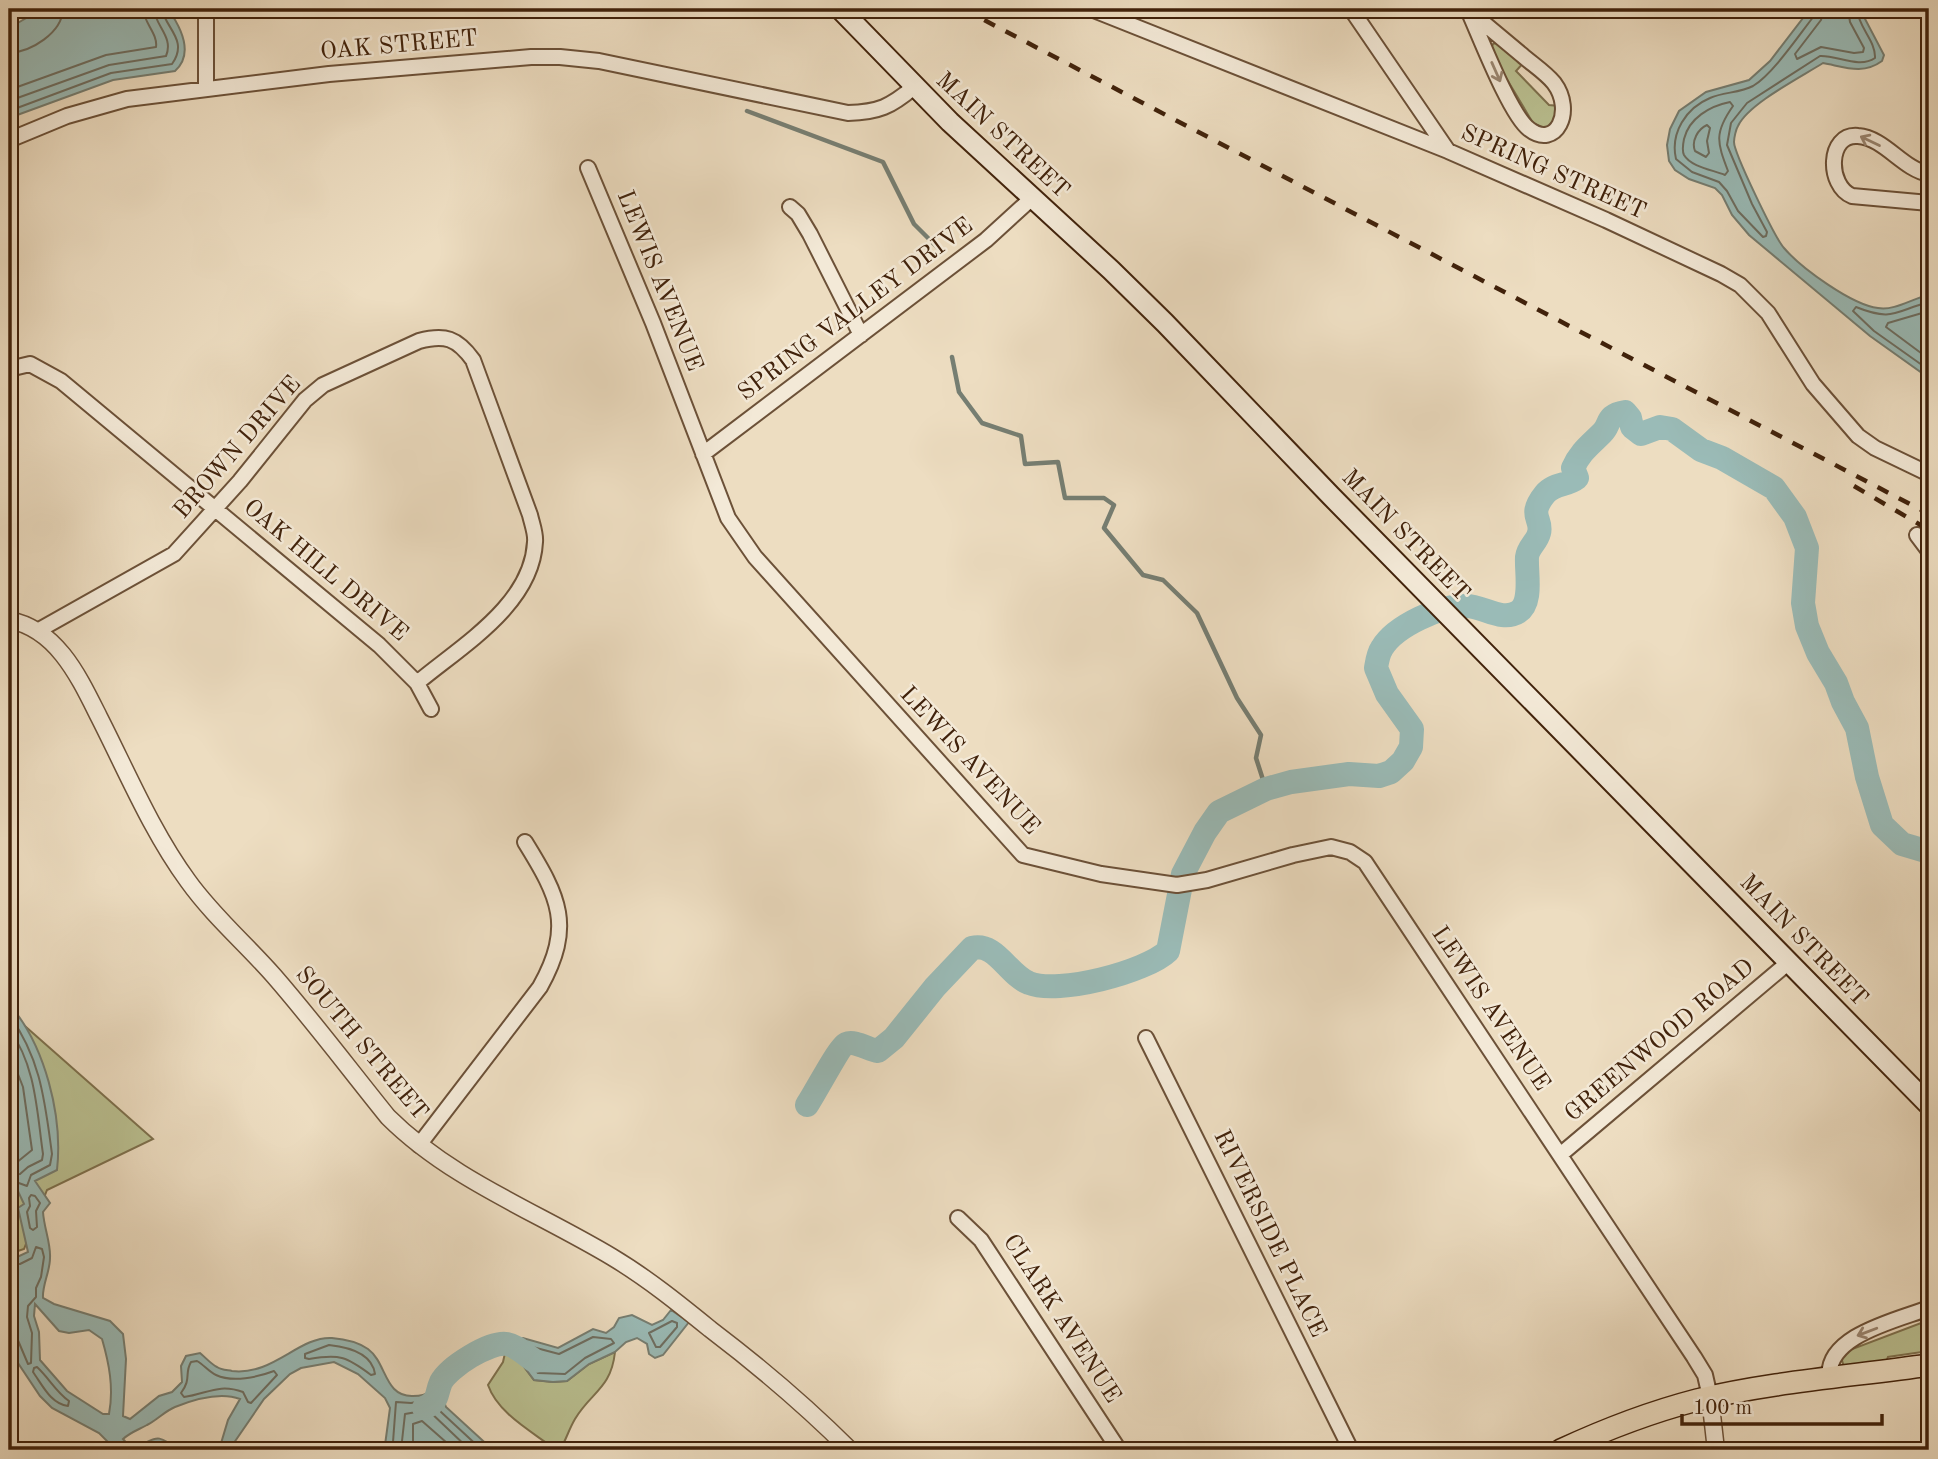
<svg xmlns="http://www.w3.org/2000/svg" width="1938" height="1459" font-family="'Old Standard TT',serif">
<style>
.green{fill:#bac091;stroke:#7e714e;stroke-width:2}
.water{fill:#9abbb7;stroke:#767e72;stroke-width:2;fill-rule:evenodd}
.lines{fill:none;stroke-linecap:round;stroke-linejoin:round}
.shore{stroke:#6e6e61;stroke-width:2}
.stream{stroke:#767e72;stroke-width:4.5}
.river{stroke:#9abbb7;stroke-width:24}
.minor-casing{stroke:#6c5138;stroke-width:18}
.tertiary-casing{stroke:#6c5138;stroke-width:19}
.secondary-casing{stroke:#41220b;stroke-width:23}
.primary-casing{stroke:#41220b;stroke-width:24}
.minor{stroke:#f3e9d7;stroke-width:14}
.tertiary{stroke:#f3e9d7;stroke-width:16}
.secondary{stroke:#f3e9d7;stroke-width:19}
.primary{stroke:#edddc1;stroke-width:21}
.rail{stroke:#41220b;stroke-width:4.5;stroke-dasharray:12 12;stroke-linecap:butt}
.oneway{stroke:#9a8671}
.labels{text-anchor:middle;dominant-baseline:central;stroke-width:5;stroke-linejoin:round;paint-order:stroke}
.street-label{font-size:24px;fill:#41220b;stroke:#f3e9d7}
</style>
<rect width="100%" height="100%" fill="#edddc1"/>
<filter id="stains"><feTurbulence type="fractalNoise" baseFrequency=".00286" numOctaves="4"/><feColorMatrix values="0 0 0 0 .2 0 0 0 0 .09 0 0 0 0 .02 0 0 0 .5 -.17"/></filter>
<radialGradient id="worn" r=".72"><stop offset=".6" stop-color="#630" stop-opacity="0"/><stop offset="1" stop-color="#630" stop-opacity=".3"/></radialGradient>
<!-- green -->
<path class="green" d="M 1498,42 L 1525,61 L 1516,71 L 1549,105 L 1559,106 L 1562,113 L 1551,127 L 1542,127 L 1533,123 L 1490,51 L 1493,44 Z
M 9,1012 L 153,1139 L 47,1190 L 24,1249 L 9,1254 Z
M 1929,1320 L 1929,1351 L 1888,1357 L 1886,1362 L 1844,1367 L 1841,1357 L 1847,1351 Z
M 507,1344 L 534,1380 L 553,1382 L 567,1381 L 589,1364 L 615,1352 C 611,1389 591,1392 575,1419 C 569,1429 566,1440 560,1450 L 556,1450 C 533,1432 498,1414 488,1385 L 503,1362 Z"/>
<!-- water -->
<path class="water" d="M 42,9 L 168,9 C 180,26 195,53 175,71 L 113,80 L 9,118 L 9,28 Z
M 1810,9 L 1863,9 L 1864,17 L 1884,55 L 1882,61 C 1863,75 1845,67 1823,63 C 1801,77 1748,104 1738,126 C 1736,129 1734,138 1734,142 C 1734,153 1775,238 1784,248 C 1801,268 1852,305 1878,308 C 1895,311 1913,298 1929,295 L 1929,378 L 1870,336 L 1749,235 L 1732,215 L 1722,195 L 1715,188 L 1689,179 L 1675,170 L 1669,161 L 1667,145 L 1670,129 L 1679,111 L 1706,92 L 1749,80 L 1770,61 Z
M 9,1004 C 45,1045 63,1116 57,1170 L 35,1181 L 50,1203 L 43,1212 C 44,1228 51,1244 50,1258 C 50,1272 42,1285 43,1298 L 54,1304 L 110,1321 L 123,1334 L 126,1359 L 123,1416 L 130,1419 L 159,1396 L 172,1392 L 182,1382 L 181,1366 L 186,1356 L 200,1353 C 206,1358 211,1364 217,1367 C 221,1370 227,1370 232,1371 C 273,1376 299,1336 332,1338 C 344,1339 358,1342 368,1349 C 387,1363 384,1397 413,1396 C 418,1396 425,1396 429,1392 C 433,1389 435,1384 439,1381 L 446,1387 L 442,1396 L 446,1407 L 493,1450 L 389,1450 L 385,1445 L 390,1408 L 385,1398 L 358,1374 L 334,1362 L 301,1368 L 290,1374 L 264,1399 L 229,1450 L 219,1450 L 228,1420 L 240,1399 C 221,1392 195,1399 175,1407 C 165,1411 157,1420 147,1425 C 138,1430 131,1432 123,1439 L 130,1447 C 155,1445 151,1427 178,1450 L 111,1450 L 108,1442 L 99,1433 L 52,1408 L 40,1396 L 18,1363 L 9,1332 L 15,1299 L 9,1275 L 9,1237 L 15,1258 L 28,1252 L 18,1208 L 24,1204 L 17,1189 L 9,1193 ZM 35,1304 L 59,1331 L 69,1333 L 89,1330 L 102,1339 C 109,1363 114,1388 109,1414 L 103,1414 L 67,1391 L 40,1360 L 39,1332 L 34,1316 Z
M 671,1310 L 689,1322 L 663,1355 L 655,1358 L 649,1354 L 647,1344 L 637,1338 L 626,1342 L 615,1352 L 589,1364 L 567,1381 L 553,1382 L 534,1380 L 507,1344 L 523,1338 L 558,1348 L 593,1329 L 606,1333 L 614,1327 L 619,1318 L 632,1315 L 652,1325 L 663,1320 Z"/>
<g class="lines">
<!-- shore -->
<path class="shore" d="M 1815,9 L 1814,16 C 1799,35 1773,74 1753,86 C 1740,93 1723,92 1710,98 C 1686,108 1670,133 1676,159 L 1692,172 L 1719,182 L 1727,191 L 1738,211 L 1763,237 L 1766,236 L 1767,232 L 1752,204 L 1727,145 L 1731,123 L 1747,103 L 1820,56 C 1837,55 1859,69 1875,58 C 1876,41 1858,27 1857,9
M 1824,9 L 1821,20 L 1795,54 L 1797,59 L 1821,47 L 1854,53 L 1863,52 L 1864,48 L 1850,22 L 1848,9
M 9,53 C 31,52 62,33 63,9
M 9,90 L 106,55 L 156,47 C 158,34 144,23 143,9
M 9,101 L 109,65 L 166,56 C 174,37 155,26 154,9
M 1730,102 L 1733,106 C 1714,133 1717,142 1728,171 L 1725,175 C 1713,170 1691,167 1684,155 C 1682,151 1683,144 1684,139 C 1689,118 1710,106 1730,102 Z
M 9,111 L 111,73 L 172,64 C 189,40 165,28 162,9
M 1707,125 L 1710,128 L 1707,141 L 1709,153 L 1706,157 L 1695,151 C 1691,141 1698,129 1707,125 Z
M 1929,302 C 1895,311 1893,322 1856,307 L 1853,311 L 1874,331 L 1929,370
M 1929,311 L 1888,323 L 1886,327 L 1929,359
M 9,1015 C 41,1058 45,1103 52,1154 L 50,1165 L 31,1175 L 27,1186 L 16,1182 L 9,1185
M 9,1029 C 36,1065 37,1113 43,1154 L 42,1160 L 28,1167 L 20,1174 L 9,1175
M 9,1051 L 23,1087 L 32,1150 L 16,1163 L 9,1164
M 31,1195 L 35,1196 L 40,1203 L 36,1211 L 37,1227 L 33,1230 L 30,1228 L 27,1212 L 30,1206 L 29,1198 Z
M 9,1261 L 13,1264 L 20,1264 L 32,1258 L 36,1247 L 42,1249 L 44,1257 L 41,1277 L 36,1288 L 36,1297 L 28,1306 L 27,1317 L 32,1333 L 31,1363 L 28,1364 L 17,1338 L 9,1336
M 672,1321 L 677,1323 L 677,1327 L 660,1347 L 656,1347 L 649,1333 Z
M 593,1337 L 611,1339 L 614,1343 L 585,1358 L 565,1374 L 538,1373 L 519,1350 L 525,1345 L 559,1354 Z
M 329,1345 C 348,1347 372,1353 375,1374 L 371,1375 C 346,1356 339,1354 309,1359 L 305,1358 L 305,1354 Z
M 197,1361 C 204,1365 209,1372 216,1375 C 233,1383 258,1377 274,1371 L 277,1375 L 251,1403 L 248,1402 L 243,1392 C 218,1383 207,1394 184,1397 L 181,1393 C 192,1378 184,1374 191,1362 Z
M 34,1368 L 37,1367 C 49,1378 56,1392 69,1401 L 68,1406 C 51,1404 43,1386 33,1372 Z
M 394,1450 L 393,1442 L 396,1402 L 411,1403 L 433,1399 L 441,1412 L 482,1450
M 403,1450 L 402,1441 L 405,1414 L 428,1410 L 470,1450
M 413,1450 L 413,1424 L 422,1421 L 455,1450"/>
<!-- stream -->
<path class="stream" d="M 747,111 L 883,162 L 914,224 L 942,252
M 952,357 L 959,392 L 982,423 L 1021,436 L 1025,464 L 1058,462 L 1065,498 L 1104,498 L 1114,505 L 1104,528 L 1143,575 L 1163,580 L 1197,613 L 1237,698 L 1261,735 L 1256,758 L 1266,789"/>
<!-- river -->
<path class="river" d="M 807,1105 C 814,1095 839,1047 846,1044 C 855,1040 869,1050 878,1051 L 894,1038 L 935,987 L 972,948 C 996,942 1008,975 1029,983 C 1058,995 1146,972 1168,951 L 1183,874 L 1205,832 L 1219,812 L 1266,789 L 1291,782 L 1349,774 L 1379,776 L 1391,772 L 1403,761 L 1411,747 L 1412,729 L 1387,694 L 1376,668 C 1377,662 1378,654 1382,648 C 1395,626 1441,605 1466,606 C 1483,606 1502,622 1518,612 C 1533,603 1526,573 1527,557 C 1528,547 1537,542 1539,533 C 1543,519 1527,516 1545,494 C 1554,483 1567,486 1577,478 L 1573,468 C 1580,452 1590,445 1602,433 C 1611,425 1605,415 1625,412 L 1630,418 L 1632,427 L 1641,434 L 1660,427 L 1672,429 L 1701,450 L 1722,458 L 1774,488 L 1795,517 L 1807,548 L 1803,603 L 1807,626 L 1818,653 L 1836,683 L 1843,702 L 1857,728 L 1867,777 L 1882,825 L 1902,844 L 1929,852
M 424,1408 C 440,1400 435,1396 441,1382 C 449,1367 490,1341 507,1344 C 518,1346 526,1356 535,1361"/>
<!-- minor casing -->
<g class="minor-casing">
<path id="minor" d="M 1091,9 L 1448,151 L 1606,220 L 1721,274 L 1740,285 L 1768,313 L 1813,384 L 1858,436 L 1875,448 L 1929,474
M 1351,9 L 1448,151
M 1468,9 L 1468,10 C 1479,34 1510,115 1529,129 C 1556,150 1575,111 1554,83 C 1545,72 1532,64 1522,55 C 1504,40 1486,25 1468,10
M 206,88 L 206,9
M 9,140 L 67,116 L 127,99 L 329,74 L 531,57 L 560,57 L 599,61 L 848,113 C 879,112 890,107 914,87
M 588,168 L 653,323 L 728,518 L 755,557 L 1023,855 L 1101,874 L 1177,885 L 1207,880 L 1293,855 L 1331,847 L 1350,852 L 1365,862 L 1694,1357 L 1705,1375 L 1710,1397
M 1929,174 C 1902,169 1885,138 1858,136 C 1827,133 1827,186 1852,196 L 1929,203
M 790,207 L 798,214 L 810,234 L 861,335
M 9,369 L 30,364 L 61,381 L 379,645 L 417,683 L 431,709
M 703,454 L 986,240 L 1032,198
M 1917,535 L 1929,551
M 39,630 L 174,554 L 240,481 L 305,400 L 323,385 L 419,341 C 445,334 457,338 473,360 L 530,515 C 532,524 536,534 535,542 C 532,605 461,646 417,683
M 1146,1038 L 1351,1450
M 419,1145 L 540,987 C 574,926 559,897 525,842
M 1560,1155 L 1789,962
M 958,1218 L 981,1240 L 1119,1450
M 1830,1379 C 1823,1336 1898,1320 1929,1308"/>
</g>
<!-- tertiary casing -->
<g class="tertiary-casing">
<path id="tertiary" d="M 9,620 C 57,629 79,677 99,717 C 127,772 152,832 188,881 C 213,916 246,944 274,976 C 314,1022 350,1070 388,1117 C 450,1179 537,1212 612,1257 C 647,1278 678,1303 710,1329 C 760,1367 806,1406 850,1450
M 1710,1397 L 1716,1450"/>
</g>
<!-- secondary casing -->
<g class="secondary-casing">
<path id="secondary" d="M 840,9 L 950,122 L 1111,270 L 1165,323 L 1331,496 L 1929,1105"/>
</g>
<!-- primary casing -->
<g class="primary-casing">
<path id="primary" d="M 1561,1450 C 1604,1430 1651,1412 1697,1400 C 1771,1382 1853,1376 1929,1365"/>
</g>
<!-- minor -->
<use href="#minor" class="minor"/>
<!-- tertiary -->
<use href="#tertiary" class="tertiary"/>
<!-- secondary -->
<use href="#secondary" class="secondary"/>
<!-- primary -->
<use href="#primary" class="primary"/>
<!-- rail -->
<path class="rail" d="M 963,9 L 1929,514
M 1854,486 L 1929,530"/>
</g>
<!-- one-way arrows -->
<defs><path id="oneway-shaft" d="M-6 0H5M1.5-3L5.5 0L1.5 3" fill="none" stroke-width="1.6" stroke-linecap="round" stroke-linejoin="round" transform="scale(1.75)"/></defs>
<g class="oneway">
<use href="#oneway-shaft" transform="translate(1496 72) rotate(66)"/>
<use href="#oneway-shaft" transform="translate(1870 141) rotate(-154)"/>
<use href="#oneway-shaft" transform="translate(1867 1332) rotate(159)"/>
</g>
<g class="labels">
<!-- street labels -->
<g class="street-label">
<text transform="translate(399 46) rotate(-5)">OAK STREET</text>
<text transform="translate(1002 136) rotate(43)">MAIN STREET</text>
<text transform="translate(1553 173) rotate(24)">SPRING STREET</text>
<text transform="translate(659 281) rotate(68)">LEWIS AVENUE</text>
<text transform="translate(856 310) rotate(-37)">SPRING VALLEY DRIVE</text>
<text transform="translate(238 448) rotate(-49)">BROWN DRIVE</text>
<text transform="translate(1405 536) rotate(46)">MAIN STREET</text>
<text transform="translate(325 571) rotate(40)">OAK HILL DRIVE</text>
<text transform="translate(969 761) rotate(47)">LEWIS AVENUE</text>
<text transform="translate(1803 941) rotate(46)">MAIN STREET</text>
<text transform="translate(1490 1009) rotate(56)">LEWIS AVENUE</text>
<text transform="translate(1660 1041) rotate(-40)">GREENWOOD ROAD</text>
<text transform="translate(361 1044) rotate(50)">SOUTH STREET</text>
<text transform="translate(1269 1234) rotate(64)">RIVERSIDE PLACE</text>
<text transform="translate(1061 1319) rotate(57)">CLARK AVENUE</text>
</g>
</g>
<!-- margin -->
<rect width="1938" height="1459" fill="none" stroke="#edddc1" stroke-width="35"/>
<rect x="10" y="10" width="1917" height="1438" fill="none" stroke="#41220b" stroke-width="3.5"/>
<rect x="18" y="18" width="1903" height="1424" fill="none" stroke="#41220b" stroke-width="2"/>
<!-- scale -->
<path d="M1682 1414v10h200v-10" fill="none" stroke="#41220b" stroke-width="3.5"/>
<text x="1693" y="1414" font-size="21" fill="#41220b" stroke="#f3e9d7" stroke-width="5" paint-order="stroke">100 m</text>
<rect width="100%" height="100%" filter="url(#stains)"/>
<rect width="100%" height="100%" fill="url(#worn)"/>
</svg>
